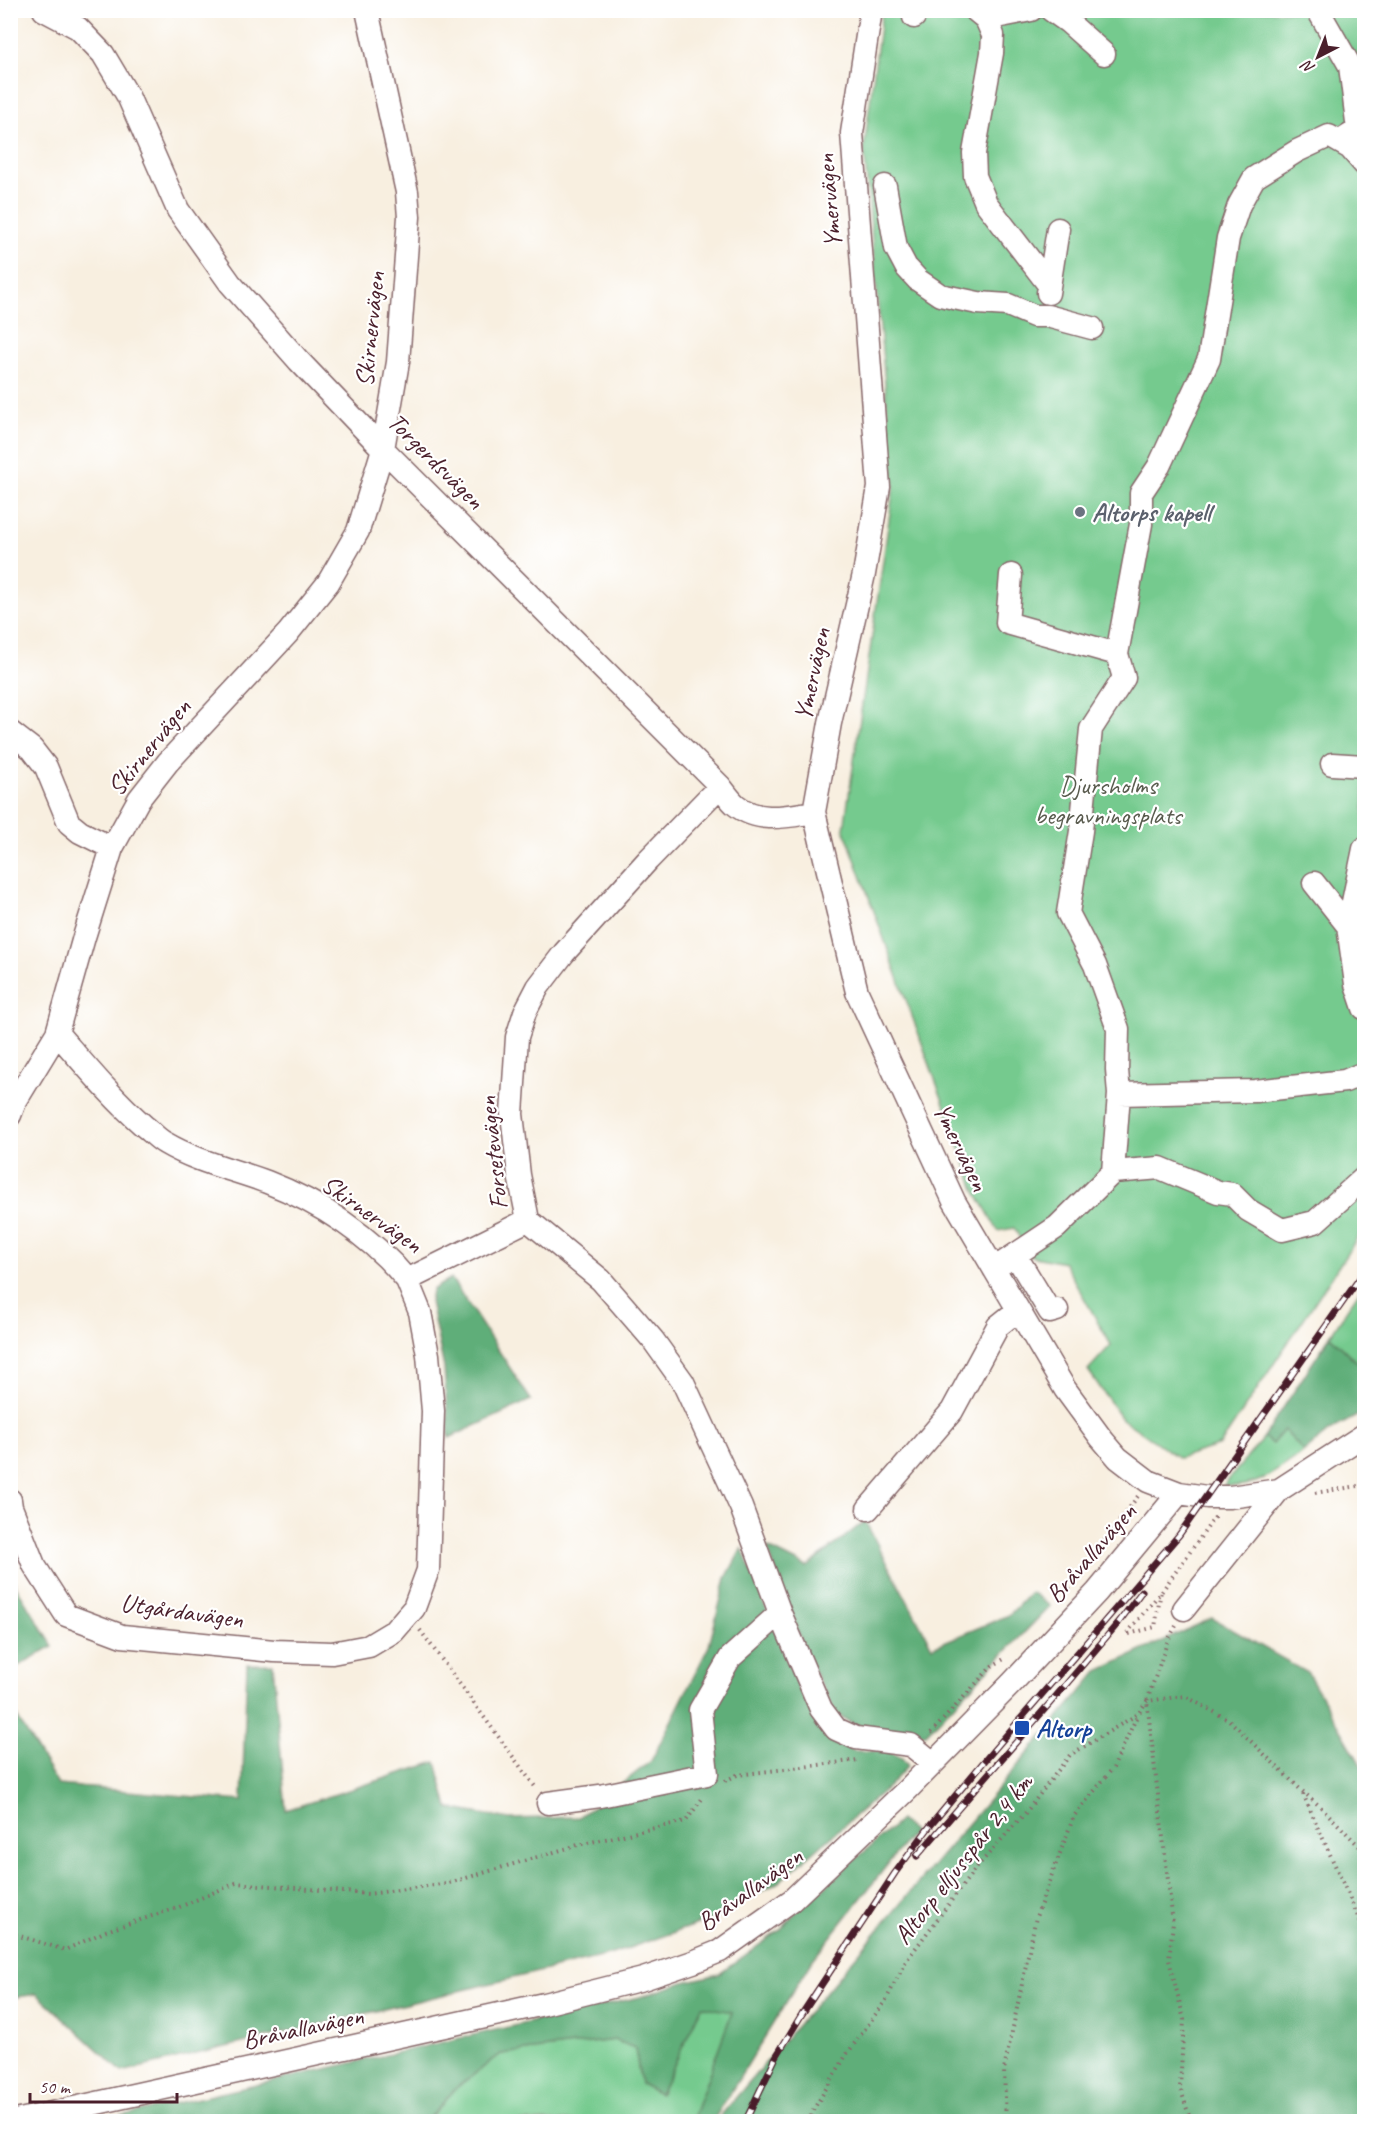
<svg xmlns="http://www.w3.org/2000/svg" width="1375" height="2132" font-family="Caveat,sans-serif">
<style>
.green{fill:#74ca8e;stroke:#5f745c;stroke-width:1.5}
.forest{fill:#5fae79;stroke:#546652;stroke-width:1.5}
.lines{fill:none;stroke-linecap:round;stroke-linejoin:round}
.minor-casing{stroke:#87686a;stroke-width:25}
.path{stroke:#87686a;stroke-width:4;stroke-dasharray:1.5 4.5;stroke-linecap:butt}
.minor{stroke:#fff;stroke-width:22}
.rail-casing{stroke:#4a1f2b;stroke-width:7}
.rail{stroke:#fff;stroke-width:4.5;stroke-dasharray:14;stroke-linecap:butt}
.worship-dot{fill:#6b7280;stroke:#fff;stroke-width:2}
.transit-dot{fill:#1a4fb4;stroke:#fff;stroke-width:2}
.labels{text-anchor:middle;dominant-baseline:central;stroke-width:4.5;stroke-linejoin:round;paint-order:stroke}
.street-label{font-size:26px;fill:#4a1f2b;stroke:#fff}
.worship-label{font-size:26px;font-weight:bold;fill:#5b616d;stroke:#fff;text-anchor:start}
.park-label{font-size:26px;fill:#595b4e;stroke:#fff}
.transit-label{font-size:26px;font-weight:bold;fill:#164399;stroke:#fff;text-anchor:start}
</style>
<rect width="100%" height="100%" fill="#fff"/>
<filter id="ink" filterUnits="userSpaceOnUse"><feTurbulence type="fractalNoise" baseFrequency=".0167" numOctaves="2"/><feDisplacementMap in="SourceGraphic" scale="12" xChannelSelector="R" yChannelSelector="G"/><feConvolveMatrix kernelMatrix="1 2 1 2 8 2 1 2 1" color-interpolation-filters="sRGB"/></filter>
<filter id="wash" filterUnits="userSpaceOnUse"><feTurbulence type="fractalNoise" baseFrequency=".008" numOctaves="4" result="noise"/><feDisplacementMap in="SourceGraphic" scale="24" xChannelSelector="R" yChannelSelector="G"/><feGaussianBlur stdDeviation="1.35" result="paint"/><feColorMatrix in="noise" values="0 0 0 0 0 0 0 0 0 0 0 0 0 0 0 0 0 1.4 0 .05"/><feComposite in="paint" operator="in"/></filter>
<g filter="url(#wash)">
<rect width="100%" height="100%" fill="#f8efe0"/>
<!-- green -->
<path class="green" d="M 882,11 L 1364,11 L 1364,1228 L 1220,1445 L 1179,1458 L 1122,1419 L 1088,1370 L 1111,1345 L 1064,1263 L 1030,1256 L 1014,1228 L 998,1231 L 976,1192 L 844,829 L 894,485 L 864,148 Z
M 1359,1291 L 1364,1295 L 1364,1369 L 1330,1336 Z
M 1284,1429 L 1304,1452 C 1279,1469 1255,1491 1224,1485 L 1264,1437 L 1272,1444 Z
M 702,2006 L 733,2011 L 692,2121 L 426,2122 L 456,2088 L 501,2054 L 614,2040 L 635,2048 L 641,2084 L 660,2094 Z"/>
<!-- forest -->
<path class="forest" d="M 451,1278 L 531,1400 L 449,1438 L 444,1368 L 430,1302 L 432,1290 Z
M 1330,1336 L 1364,1369 L 1364,1412 L 1329,1431 L 1304,1452 L 1284,1430 L 1272,1444 L 1264,1437 Z
M 865,1521 L 932,1647 L 1009,1615 L 1031,1592 L 1050,1606 L 926,1734 L 879,1734 L 853,1724 L 836,1714 L 809,1662 L 767,1547 L 807,1567 Z
M 742,1548 L 798,1688 L 824,1734 L 854,1751 L 888,1751 L 902,1758 L 908,1766 L 889,1786 L 779,1882 L 712,1919 L 609,1955 L 122,2072 L 37,1994 L 11,1998 L 10,1705 L 58,1785 L 242,1801 L 247,1664 L 273,1664 L 286,1810 L 436,1762 L 448,1808 L 510,1819 L 579,1817 L 651,1761 L 709,1646 L 726,1578 Z
M 10,1569 L 17,1588 L 53,1646 L 11,1670 Z
M 1212,1618 L 1308,1673 L 1364,1770 L 1364,2121 L 716,2121 L 1098,1671 Z
M 900,1820 L 913,1832 L 811,1962 L 713,2121 L 692,2121 L 732,2012 L 702,2006 L 660,2094 L 641,2084 L 635,2048 L 614,2040 L 501,2054 L 456,2088 L 426,2121 L 98,2121 L 640,1997 L 684,1982 L 719,1974 L 780,1930 L 793,1915 Z"/>
</g>
<g filter="url(#ink)">
<g class="lines">
<!-- minor casing -->
<g class="minor-casing">
<path id="minor" d="M 44,10 L 78,28 L 103,54 L 128,96 L 178,210 L 230,283 L 299,361 L 383,449 L 720,786 C 725,792 730,800 736,805 C 759,824 788,816 814,812
M 367,10 L 407,192 L 409,217 L 398,362 L 383,449 L 358,531 L 328,583 L 288,633 L 168,762 L 139,799 L 112,848 L 84,937 L 57,1033 C 85,1065 112,1098 144,1126 C 151,1131 157,1139 165,1143 C 197,1162 232,1169 267,1182 C 319,1202 371,1236 407,1280 L 528,1220
M 871,10 L 852,133 L 879,487 L 864,574 L 830,723 L 814,812 L 857,992 L 954,1201 L 1065,1389 L 1101,1438 L 1118,1458 L 1148,1481 L 1179,1493
M 913,10 L 914,17
M 975,10 L 986,19 L 993,35 L 992,53 L 974,153 L 975,176 L 986,203 L 1049,285
M 1051,10 L 1068,22 L 1104,54
M 1318,10 L 1350,66 L 1358,130 L 1345,138
M 986,19 L 1031,10
M 885,186 L 896,248 L 906,267 L 918,280 L 940,295 L 978,303 L 1008,305 L 1034,316 L 1047,316 L 1092,328
M 1048,293 L 1058,229
M 1011,575 L 1007,623 L 1117,654
M 10,732 L 32,749 L 46,767 L 69,823 L 80,832 L 112,848
M 1332,764 L 1364,766
M 720,786 L 648,860 L 564,953 L 538,987 L 525,1012 L 517,1037 L 512,1114 L 519,1175 L 528,1220 L 601,1280 L 653,1340 L 683,1382 L 741,1507 L 780,1613
M 1364,849 L 1348,926 L 1356,984 L 1364,1008
M 1314,883 L 1348,926
M 1119,1094 L 1255,1091 L 1345,1081 L 1364,1073
M 10,1115 L 15,1102 L 57,1033
M 1113,1172 L 1160,1168 L 1218,1192 L 1232,1194 L 1248,1210 L 1282,1230 L 1315,1222 L 1364,1178
M 1016,1256 L 1050,1312 L 1057,1310
M 994,1269 L 1057,1227 L 1113,1172 L 1119,1094 L 1117,1070 L 1118,1029 L 1095,965 L 1068,913 L 1081,831 L 1091,729 L 1124,678 L 1117,654 L 1141,524 L 1141,493 L 1159,466 L 1209,359 L 1228,238 L 1239,205 L 1254,178 L 1297,151 L 1329,136 L 1350,148 L 1364,164
M 10,1500 L 11,1507 L 34,1565 L 66,1615 L 122,1636 L 274,1651 L 332,1653 L 369,1646 L 394,1631 L 414,1608 L 428,1570 L 433,1411 L 428,1355 L 420,1312 L 407,1280
M 868,1509 L 952,1411 L 998,1326 L 1018,1310
M 1184,1609 L 1279,1490
M 548,1803 L 600,1796 L 707,1774 L 700,1710 L 730,1658 L 780,1613 L 821,1709 L 836,1729 L 856,1738 L 911,1745 L 933,1763
M 11,2122 L 544,2004 L 643,1979 L 693,1962 L 720,1951 L 792,1900 L 907,1790 L 1011,1684 L 1097,1592 L 1179,1493 L 1207,1497 L 1230,1497 L 1279,1490 L 1364,1435"/>
</g>
<!-- path -->
<path class="path" d="M 1315,1493 L 1364,1485
M 1069,1589 L 1138,1496
M 1176,1626 L 1168,1640 L 1147,1701 L 1173,1923 L 1169,1960 L 1184,2020 L 1180,2087 L 1191,2122
M 420,1630 L 536,1788
M 1127,1633 L 1162,1591 L 1215,1517
M 1129,1634 L 1155,1627 L 1161,1591
M 931,1733 L 992,1666 L 1006,1658
M 725,1781 L 737,1775 L 859,1760
M 1303,1794 L 1364,1930
M 10,1933 L 65,1950 L 106,1931 L 177,1908 L 236,1883 L 368,1894 L 449,1883 L 578,1845 L 686,1821 L 704,1796
M 810,2122 L 812,2112 L 847,2054 L 886,2000 L 906,1961 L 975,1869 L 1027,1811 L 1070,1755 L 1138,1714 L 1147,1701 L 1185,1696 L 1229,1720 L 1301,1790 L 1323,1809 L 1364,1851
M 1006,2122 L 1004,2070 L 1036,1917 L 1074,1816 L 1113,1768 L 1138,1714"/>
<!-- minor -->
<use href="#minor" class="minor"/>
<!-- rail casing -->
<g class="rail-casing">
<path id="rail" d="M 917,1856 L 1057,1695 L 1119,1622 L 1142,1591
M 745,2122 L 776,2057 L 802,2014 L 895,1873 L 930,1826 L 992,1752 L 1179,1535 L 1364,1272"/>
</g>
<!-- rail -->
<use href="#rail" class="rail"/>
</g>
</g>
<!-- markers -->
<circle class="worship-dot" cx="1080" cy="512" r="6"/>
<rect class="transit-dot" x="1014" y="1720" width="16" height="16" rx="3"/>
<g class="labels">
<!-- street labels -->
<g class="street-label">
<text transform="translate(829 201) rotate(-95)">Ymervägen</text>
<text transform="translate(370 329) rotate(-84)">Skirnervägen</text>
<text transform="translate(436 461) rotate(45)">Torgerdsvägen</text>
<text transform="translate(812 674) rotate(-78)">Ymervägen</text>
<text transform="translate(149 747) rotate(-51)">Skirnervägen</text>
<text transform="translate(961 1147) rotate(64)">Ymervägen</text>
<text transform="translate(493 1153) rotate(-96)">Forsetevägen</text>
<text transform="translate(372 1214) rotate(35)">Skirnervägen</text>
<text transform="translate(1091 1553) rotate(-49)">Bråvallavägen</text>
<text transform="translate(182 1611) rotate(8)">Utgårdavägen</text>
<text transform="translate(963 1859) rotate(-52)">Altorp elljusspår 2,4 km</text>
<text transform="translate(750 1889) rotate(-36)">Bråvallavägen</text>
<text transform="translate(303 2028) rotate(-12)">Bråvallavägen</text>
</g>
<!-- worship labels -->
<g class="worship-label">
<text x="1092" y="512">Altorps kapell</text>
</g>
<!-- park labels -->
<g class="park-label">
<text x="1108" y="785">Djursholms<tspan x="1108" dy="30">begravningsplats</tspan></text>
</g>
<!-- transit labels -->
<g class="transit-label">
<text x="1036" y="1728">Altorp</text>
</g>
</g>
<!-- margin -->
<rect width="1375" height="2132" fill="none" stroke="#fff" stroke-width="36"/>
<!-- north arrow -->
<g transform="translate(1318 57) rotate(222)" stroke="#ffffff" stroke-width="4.5" paint-order="stroke">
<path d="M0-4.5L10 22L0 15L-10 22Z" fill="#4a1f2b"/>
<text y="-9" font-size="16" font-weight="bold" text-anchor="middle" fill="#4a1f2b">N</text>
</g>
<!-- scale -->
<path d="M30 2093v9h147v-9" fill="none" stroke="#4a1f2b" stroke-width="3"/>
<text x="39" y="2093" font-size="18" fill="#4a1f2b" stroke="#ffffff" stroke-width="4.5" paint-order="stroke">50 m</text>
</svg>
